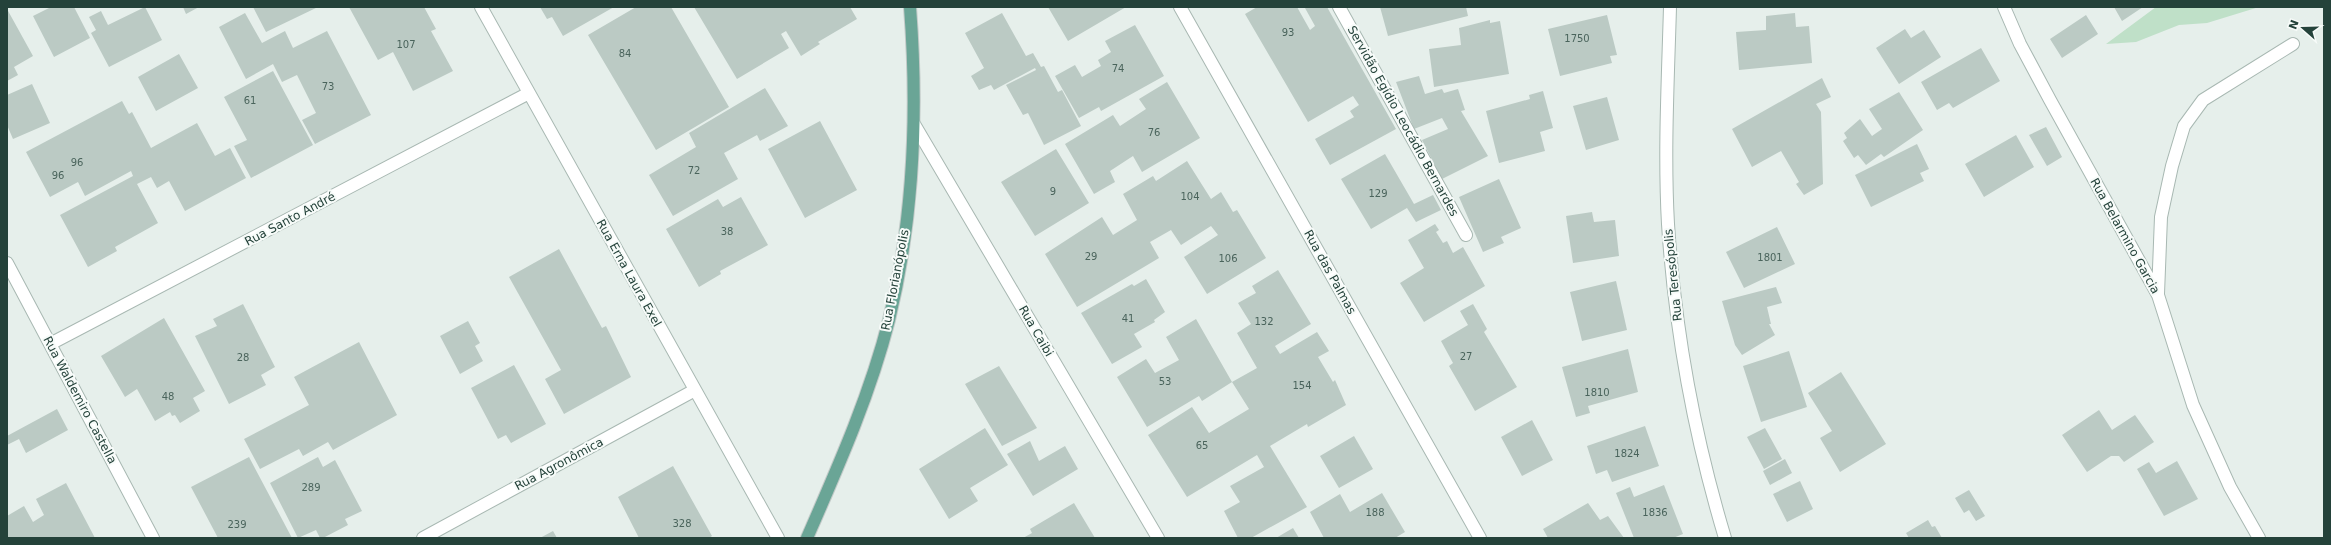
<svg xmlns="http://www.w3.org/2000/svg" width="2331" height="545" font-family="'DejaVu Sans',sans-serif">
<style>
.green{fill:#bfe0c8}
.building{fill:#bbcac4}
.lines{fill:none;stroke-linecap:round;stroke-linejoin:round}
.minor-casing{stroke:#a8b8b2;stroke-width:14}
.major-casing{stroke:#c2cac8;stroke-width:14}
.minor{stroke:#fff;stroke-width:12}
.major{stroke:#6aa596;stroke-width:12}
.labels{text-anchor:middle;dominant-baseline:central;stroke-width:4;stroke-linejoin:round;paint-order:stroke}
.number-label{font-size:10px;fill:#4a645c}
.street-label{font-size:12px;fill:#24423a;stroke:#f7fbf9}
</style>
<rect width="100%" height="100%" fill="#e6efeb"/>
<!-- green -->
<path class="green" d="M 2156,7 L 2259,7 L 2207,23 L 2179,25 L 2136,42 L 2106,44 Z"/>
<!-- building -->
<path class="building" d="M 51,7 L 74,7 L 90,38 L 54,57 L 33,16 Z
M 145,7 L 162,40 L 109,67 L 91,33 L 96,30 L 89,17 L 101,11 L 108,25 Z
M 183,7 L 199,7 L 186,14 Z
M 253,7 L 318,7 L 266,32 Z
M 349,7 L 424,7 L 436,29 L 431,31 L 453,71 L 413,91 L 393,52 L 378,60 Z
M 540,7 L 614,7 L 563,36 L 552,17 L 547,19 Z
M 636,7 L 671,7 L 729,107 L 656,150 L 588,35 Z
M 694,7 L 850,7 L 857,19 L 818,42 L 820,44 L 801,56 L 786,31 L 781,34 L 789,48 L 737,79 Z
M 1048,7 L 1126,7 L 1068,41 Z
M 1257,7 L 1297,7 L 1310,30 L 1315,26 L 1305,8 L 1327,7 L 1396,129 L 1330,165 L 1315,139 L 1354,117 L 1350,111 L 1359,105 L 1353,96 L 1308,122 L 1245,14 Z
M 1380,7 L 1466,7 L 1468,16 L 1388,36 Z
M 2114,7 L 2143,7 L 2122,21 Z
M 7,9 L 33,56 L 14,67 L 18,75 L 7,81 Z
M 245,13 L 262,43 L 285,31 L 293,48 L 327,31 L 371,115 L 315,144 L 302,120 L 316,113 L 297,75 L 282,82 L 273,64 L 246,79 L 219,27 Z
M 1002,13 L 1026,56 L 1033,53 L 1041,67 L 1044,66 L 1058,92 L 1062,90 L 1081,126 L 1044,145 L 1028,113 L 1023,115 L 1006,85 L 1036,70 L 1035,68 L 994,90 L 991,85 L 979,90 L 971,76 L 984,68 L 965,33 Z
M 1795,13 L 1796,27 L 1809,26 L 1812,63 L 1739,70 L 1736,32 L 1766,30 L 1766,16 Z
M 1607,15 L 1617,55 L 1610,56 L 1612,63 L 1560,76 L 1548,29 Z
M 2086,15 L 2098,34 L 2062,58 L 2050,39 Z
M 1490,20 L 1490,23 L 1500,21 L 1509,74 L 1434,87 L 1429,49 L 1461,45 L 1459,28 Z
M 1135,25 L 1164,76 L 1101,111 L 1099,107 L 1079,118 L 1055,76 L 1075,65 L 1082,77 L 1101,66 L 1098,60 L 1111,52 L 1105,41 Z
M 1905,29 L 1911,38 L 1924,30 L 1941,57 L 1899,84 L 1876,48 Z
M 1981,48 L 2000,81 L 1953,108 L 1949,103 L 1937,110 L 1921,82 Z
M 179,54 L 198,88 L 156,111 L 138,77 Z
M 273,71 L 313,145 L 251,178 L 234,146 L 247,140 L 224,97 Z
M 1419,76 L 1425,94 L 1442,89 L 1444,93 L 1458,89 L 1465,110 L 1461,111 L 1488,156 L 1442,179 L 1422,140 L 1448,129 L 1442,118 L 1414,129 L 1396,82 Z
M 1822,78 L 1831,97 L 1816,104 L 1821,112 L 1823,184 L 1804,195 L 1796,184 L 1799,182 L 1781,151 L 1752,167 L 1732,129 Z
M 1167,82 L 1200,138 L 1142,172 L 1133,156 L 1110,171 L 1115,182 L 1094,194 L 1065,144 L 1113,115 L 1120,126 L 1146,109 L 1139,99 Z
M 32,84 L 50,123 L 13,139 L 7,125 L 7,95 Z
M 765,88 L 788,126 L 760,141 L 757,135 L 724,153 L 738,179 L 673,216 L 649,175 L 696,147 L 689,133 Z
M 1543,91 L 1553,128 L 1540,132 L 1545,151 L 1499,163 L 1486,111 L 1530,99 L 1529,95 Z
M 1899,92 L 1923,130 L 1884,157 L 1881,154 L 1866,165 L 1858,155 L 1854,158 L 1843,141 L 1847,138 L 1844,133 L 1860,119 L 1872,136 L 1882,129 L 1869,109 Z
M 1607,97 L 1619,140 L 1586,150 L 1573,106 Z
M 122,101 L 129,114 L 132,112 L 151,148 L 197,123 L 215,156 L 230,148 L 246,178 L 185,211 L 169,181 L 157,188 L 151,177 L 137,184 L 158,223 L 115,247 L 117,251 L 88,267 L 60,215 L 133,176 L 131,171 L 85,196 L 78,182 L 50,197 L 26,152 Z
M 820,121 L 857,190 L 805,218 L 768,149 Z
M 2046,127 L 2062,157 L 2047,166 L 2029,135 Z
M 2016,135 L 2034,167 L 1984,197 L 1965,164 Z
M 1917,144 L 1929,169 L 1920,173 L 1924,181 L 1871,207 L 1855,175 Z
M 1056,149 L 1089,203 L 1035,236 L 1001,182 Z
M 1385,154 L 1414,204 L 1433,195 L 1441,210 L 1416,222 L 1407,208 L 1371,229 L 1341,179 Z
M 1187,161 L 1211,199 L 1221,192 L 1233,212 L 1237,210 L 1266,258 L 1207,294 L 1184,257 L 1218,235 L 1211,226 L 1181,245 L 1171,230 L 1150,242 L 1159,258 L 1077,307 L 1045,254 L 1102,217 L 1113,235 L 1137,220 L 1123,194 L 1153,176 L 1156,181 Z
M 1499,179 L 1521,228 L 1501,237 L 1504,243 L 1483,252 L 1459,197 Z
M 741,197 L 768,245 L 720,271 L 721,274 L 699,287 L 666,229 L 718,199 L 723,207 Z
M 1592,212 L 1594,222 L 1615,220 L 1619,256 L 1573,263 L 1566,216 Z
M 1435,224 L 1439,230 L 1436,232 L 1443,243 L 1447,241 L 1453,253 L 1463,247 L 1485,286 L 1424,322 L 1400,283 L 1424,268 L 1408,240 Z
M 1777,227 L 1795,264 L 1744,288 L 1726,252 Z
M 559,249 L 602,328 L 606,326 L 631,377 L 564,414 L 545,379 L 561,370 L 509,277 Z
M 1278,270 L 1311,324 L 1275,346 L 1280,354 L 1317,332 L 1329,351 L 1318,357 L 1333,382 L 1335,380 L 1346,405 L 1308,427 L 1307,424 L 1270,446 L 1307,507 L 1251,538 L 1238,538 L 1224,511 L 1240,502 L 1230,486 L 1264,467 L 1257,455 L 1187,497 L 1148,435 L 1192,407 L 1209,433 L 1249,409 L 1232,382 L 1257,368 L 1237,333 L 1251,324 L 1238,303 L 1256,293 L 1252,286 Z
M 1146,279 L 1165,312 L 1154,320 L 1155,322 L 1134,334 L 1142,347 L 1112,364 L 1081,313 L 1132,284 L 1134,286 Z
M 1616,281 L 1627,330 L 1582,341 L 1570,292 Z
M 1776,287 L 1782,303 L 1767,307 L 1771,324 L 1769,324 L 1775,335 L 1742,355 L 1735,345 L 1722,301 Z
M 243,304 L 275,367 L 261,375 L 266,385 L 229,404 L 195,336 L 217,326 L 213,319 Z
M 1473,304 L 1487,329 L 1484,332 L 1517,387 L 1475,411 L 1449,366 L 1453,363 L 1441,341 L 1468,325 L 1460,311 Z
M 164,318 L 205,391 L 193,398 L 200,411 L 180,423 L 175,415 L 172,416 L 170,412 L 155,421 L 137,389 L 125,397 L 101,356 Z
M 1196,319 L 1232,382 L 1202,401 L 1199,396 L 1147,427 L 1117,377 L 1146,359 L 1155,373 L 1179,360 L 1166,337 Z
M 468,321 L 480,343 L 475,346 L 483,361 L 460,374 L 440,336 Z
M 359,342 L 397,415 L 333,450 L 328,442 L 303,456 L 299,449 L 260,469 L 244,439 L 309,405 L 294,377 Z
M 1628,349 L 1638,392 L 1588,406 L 1590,413 L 1576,417 L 1562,367 Z
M 1789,351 L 1807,407 L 1761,422 L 1743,366 Z
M 514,365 L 546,424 L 511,443 L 506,435 L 498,439 L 471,388 Z
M 999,366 L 1037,428 L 1002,446 L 965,384 Z
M 1841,372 L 1886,444 L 1840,472 L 1820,438 L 1832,431 L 1808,393 Z
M 57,409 L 68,430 L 26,453 L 19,439 L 7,445 L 7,436 Z
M 2099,410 L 2112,430 L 2135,415 L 2154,442 L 2124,462 L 2119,456 L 2111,456 L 2087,472 L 2062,435 Z
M 1532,420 L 1553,460 L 1522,476 L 1501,437 Z
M 1645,426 L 1659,466 L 1612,482 L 1607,470 L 1596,474 L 1587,446 Z
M 985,428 L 1008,465 L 970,488 L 978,501 L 949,519 L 919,469 Z
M 1765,428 L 1782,459 L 1764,469 L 1747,437 Z
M 1354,436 L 1373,469 L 1339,488 L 1320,456 Z
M 1030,441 L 1039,461 L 1065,446 L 1078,469 L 1033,496 L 1007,454 Z
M 249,457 L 292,538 L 218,538 L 191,487 Z
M 318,457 L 323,467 L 335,460 L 362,511 L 345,519 L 348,525 L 323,538 L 320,538 L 316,530 L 298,538 L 270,483 Z
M 1785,459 L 1792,473 L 1770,485 L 1763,471 Z
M 2177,461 L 2198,499 L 2164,516 L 2137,469 L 2149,462 L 2156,473 Z
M 673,466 L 712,536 L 709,538 L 639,538 L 618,497 Z
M 1800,481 L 1813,509 L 1787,522 L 1773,494 Z
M 66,483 L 95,538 L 7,538 L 7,516 L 24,506 L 33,522 L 44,515 L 36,499 Z
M 1664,485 L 1683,534 L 1673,538 L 1634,538 L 1616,493 L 1630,487 L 1634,497 Z
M 1969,490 L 1985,516 L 1976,521 L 1969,510 L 1964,513 L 1955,498 Z
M 1382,493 L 1405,532 L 1395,538 L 1324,538 L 1310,512 L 1340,494 L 1350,512 Z
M 1074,503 L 1095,538 L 1023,538 L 1032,533 L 1030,529 Z
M 1588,503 L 1600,520 L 1608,516 L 1624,538 L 1548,538 L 1543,529 Z
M 1928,520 L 1932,527 L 1935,526 L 1942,538 L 1909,538 L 1906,533 Z
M 1293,528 L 1299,538 L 1276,538 Z
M 553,531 L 557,538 L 540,538 Z"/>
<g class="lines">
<!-- minor casing -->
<g class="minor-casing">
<path id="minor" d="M 481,7 L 778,538
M 1180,7 L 1480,538
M 1339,7 L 1466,235
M 1670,7 C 1668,79 1664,152 1668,224 C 1675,331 1694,435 1725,538
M 2004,7 L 2020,44 L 2050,100 L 2158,295 L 2193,405 L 2230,487 L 2259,538
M 914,124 L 1158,538
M 7,263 L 153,538
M 2158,294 L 2161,217 L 2172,166 L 2184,126 L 2203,100 L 2293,44
M 50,344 L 529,93
M 423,538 L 695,390"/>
</g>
<!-- major casing -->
<g class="major-casing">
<path id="major" d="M 807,538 C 838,467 870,395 889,320 C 914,218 918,111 910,7"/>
</g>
<!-- minor -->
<use href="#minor" class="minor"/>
<!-- major -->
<use href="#major" class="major"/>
</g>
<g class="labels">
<!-- number labels -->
<g class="number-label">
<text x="1288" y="32">93</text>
<text x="1577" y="38">1750</text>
<text x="406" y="44">107</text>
<text x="625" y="53">84</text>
<text x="1118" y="68">74</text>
<text x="328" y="86">73</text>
<text x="250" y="100">61</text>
<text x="1154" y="132">76</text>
<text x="77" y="162">96</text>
<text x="694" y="170">72</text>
<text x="58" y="175">96</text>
<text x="1053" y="191">9</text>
<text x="1378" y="193">129</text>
<text x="1190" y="196">104</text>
<text x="727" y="231">38</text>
<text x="1091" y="256">29</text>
<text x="1770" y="257">1801</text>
<text x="1228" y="258">106</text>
<text x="1128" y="318">41</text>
<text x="1264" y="321">132</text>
<text x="1466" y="356">27</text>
<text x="243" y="357">28</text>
<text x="1165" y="381">53</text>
<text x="1302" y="385">154</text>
<text x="1597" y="392">1810</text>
<text x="168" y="396">48</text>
<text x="1202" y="445">65</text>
<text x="1627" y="453">1824</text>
<text x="311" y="487">289</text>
<text x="1375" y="512">188</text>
<text x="1655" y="512">1836</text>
<text x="682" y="523">328</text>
<text x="237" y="524">239</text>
</g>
<!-- street labels -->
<g class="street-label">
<text transform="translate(1403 121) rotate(61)">Servidão Egídio Leocádio Bernardes</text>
<text transform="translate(290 219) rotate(-28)">Rua Santo André</text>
<text transform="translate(2125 236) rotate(61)">Rua Belarmino Garcia</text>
<text transform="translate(1330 272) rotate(61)">Rua das Palmas</text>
<text transform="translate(629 273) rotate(61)">Rua Erna Laura Exel</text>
<text transform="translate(1673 275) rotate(-96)">Rua Teresópolis</text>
<text transform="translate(895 280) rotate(-79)">Rua Florianópolis</text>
<text transform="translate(1036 331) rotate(60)">Rua Caibi</text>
<text transform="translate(80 400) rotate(62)">Rua Waldemiro Castella</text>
<text transform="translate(559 464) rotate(-28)">Rua Agronômica</text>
</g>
</g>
<!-- border -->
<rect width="2331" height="545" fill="none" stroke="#24423a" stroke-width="16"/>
<!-- north arrow -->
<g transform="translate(2303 28) rotate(290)" stroke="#f7fbf9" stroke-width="3" paint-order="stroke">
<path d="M0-3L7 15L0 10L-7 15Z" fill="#24423a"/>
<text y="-6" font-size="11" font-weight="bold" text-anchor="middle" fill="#24423a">N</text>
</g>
</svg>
